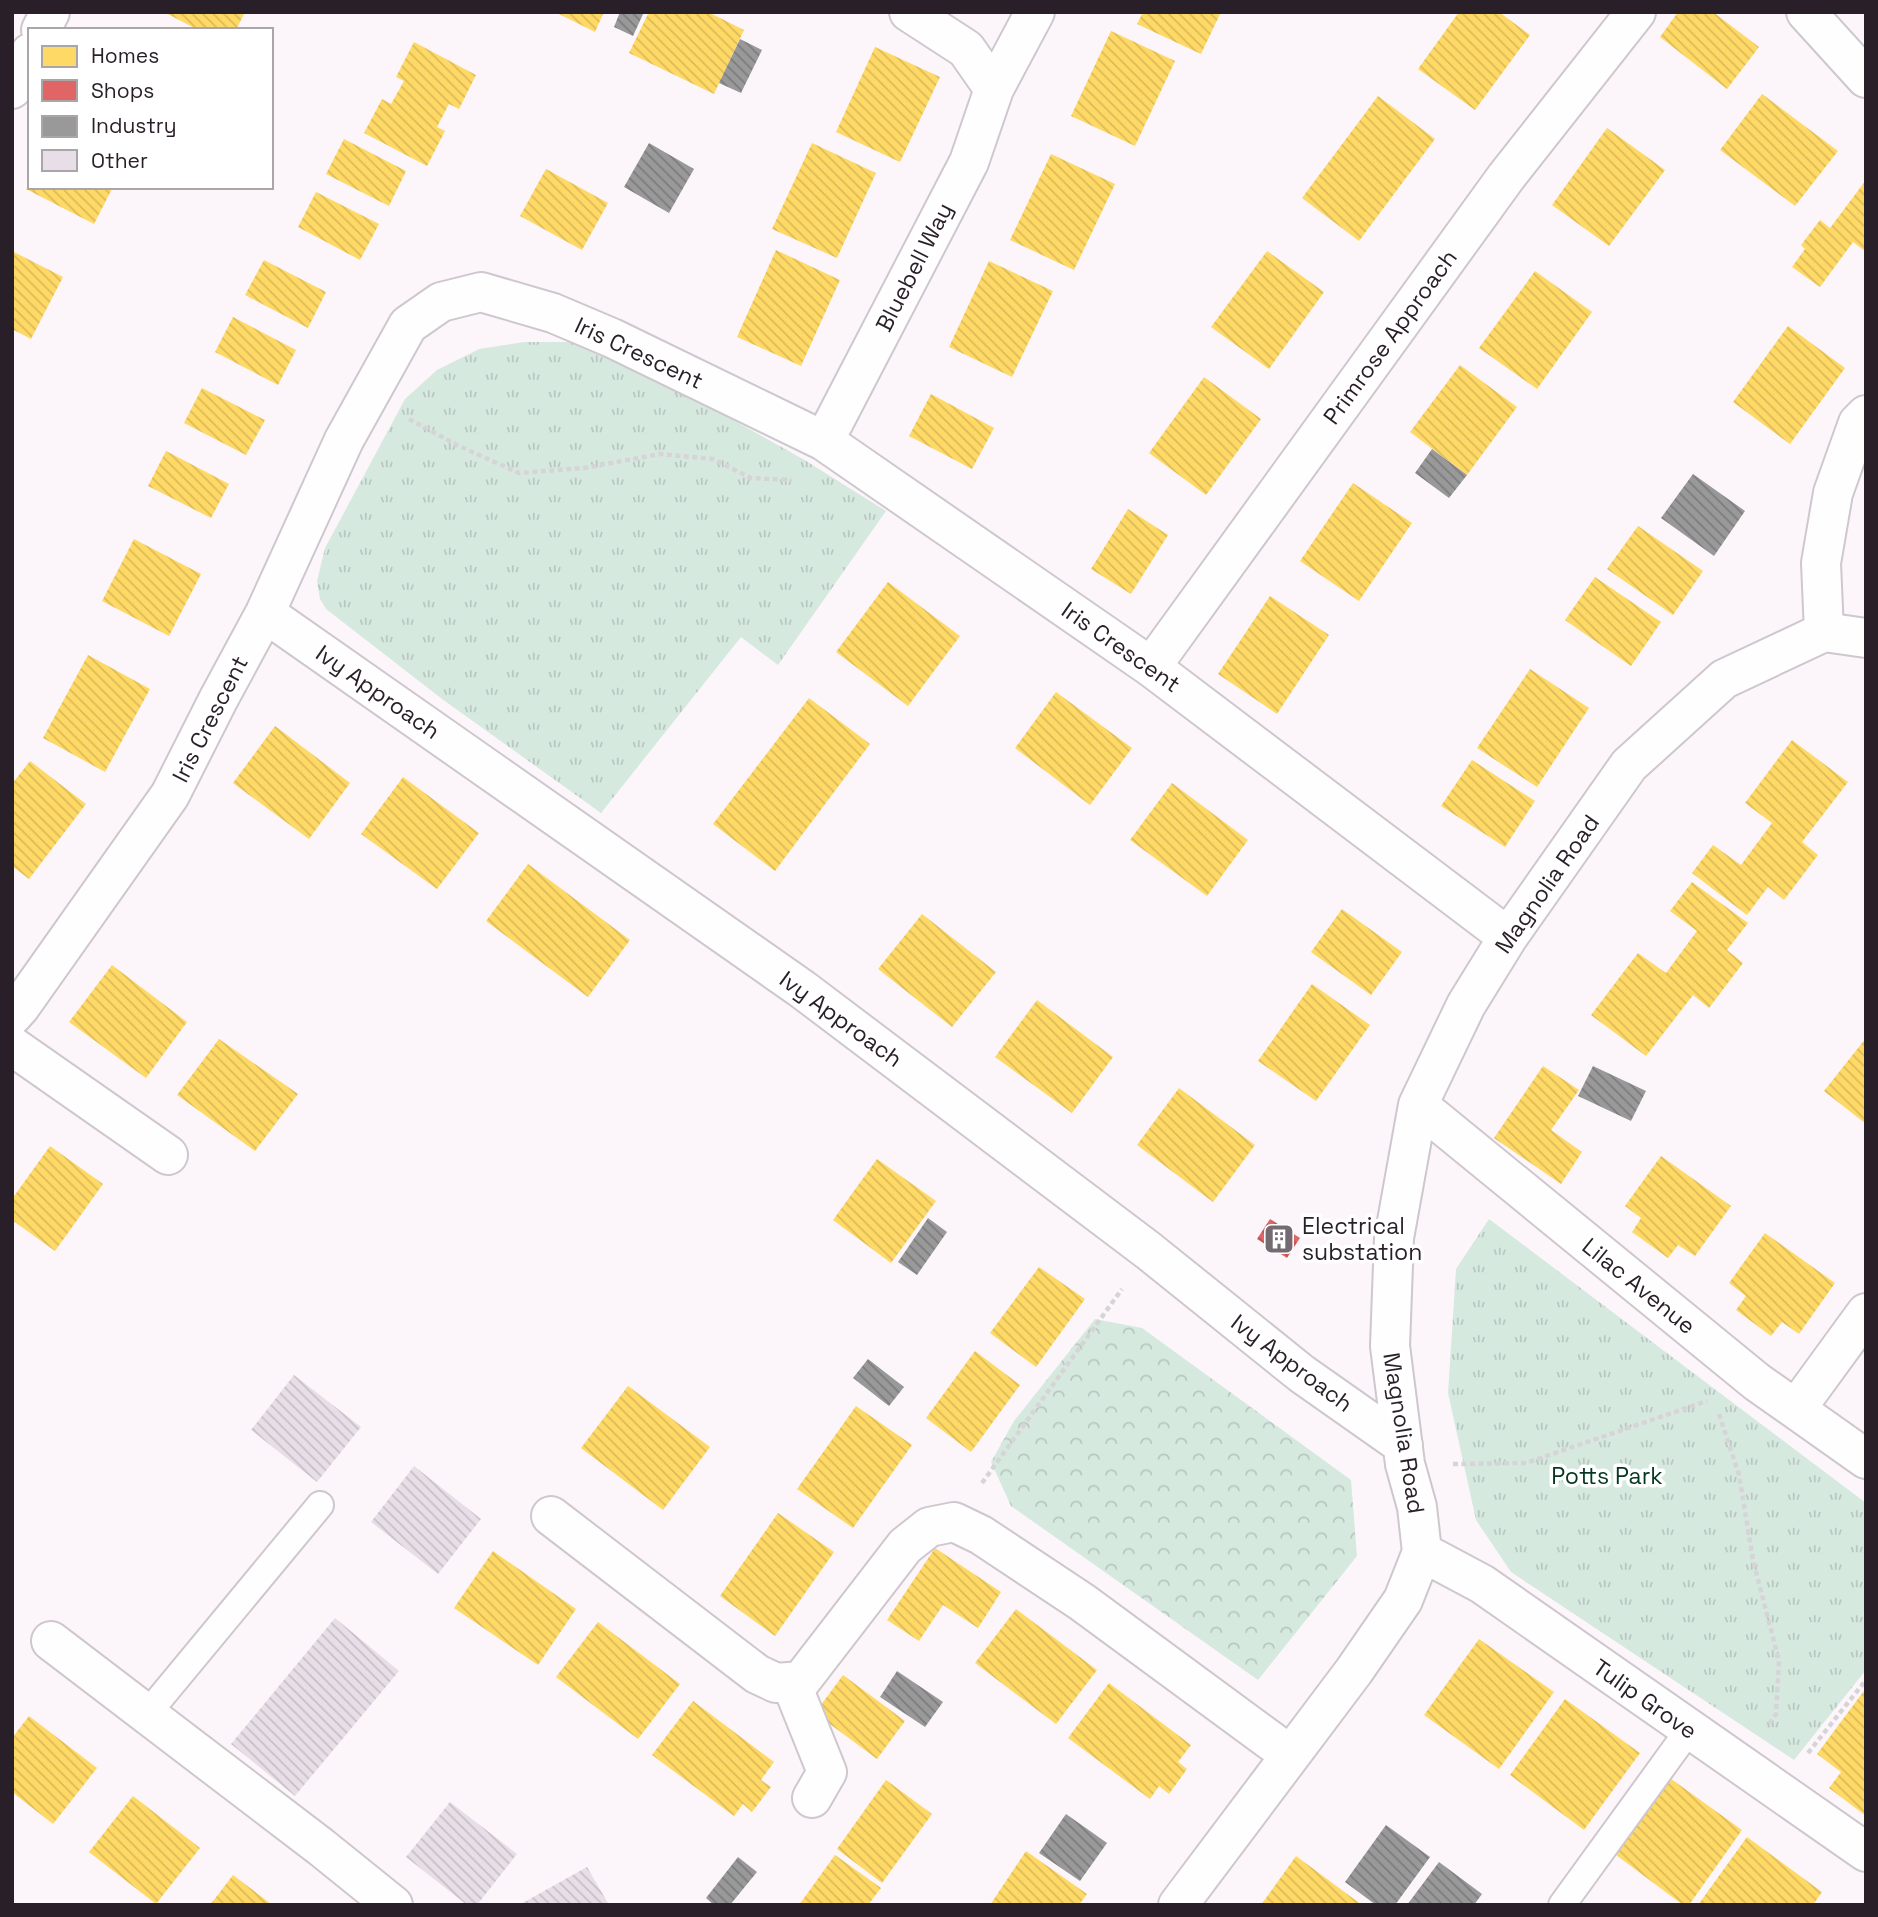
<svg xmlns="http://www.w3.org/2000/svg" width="1878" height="1917" font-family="'Space Grotesk',sans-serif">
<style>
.forest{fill:url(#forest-crowns)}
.park{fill:url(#park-tufts)}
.homes{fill:url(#homes-back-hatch)}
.shops{fill:url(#shops-back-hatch)}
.industry{fill:url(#industry-back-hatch)}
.building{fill:url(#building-back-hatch)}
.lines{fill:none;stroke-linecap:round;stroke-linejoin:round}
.lane-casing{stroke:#cfc7ce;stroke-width:30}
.street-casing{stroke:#cfc7ce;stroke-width:42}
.path{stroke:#d7d4d7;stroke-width:4.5;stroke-dasharray:5 3.5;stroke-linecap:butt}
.lane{stroke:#fffefe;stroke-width:26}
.street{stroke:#fffefe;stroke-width:38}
.labels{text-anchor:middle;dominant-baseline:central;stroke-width:7;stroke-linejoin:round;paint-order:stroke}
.street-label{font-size:23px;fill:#291f28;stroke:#fff}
.poi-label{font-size:23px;fill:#291f28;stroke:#fff;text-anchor:start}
.park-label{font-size:23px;fill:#043621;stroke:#fff}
</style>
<defs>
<pattern id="forest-crowns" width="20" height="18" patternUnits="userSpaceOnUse" patternTransform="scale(1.75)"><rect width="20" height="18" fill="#d6e9df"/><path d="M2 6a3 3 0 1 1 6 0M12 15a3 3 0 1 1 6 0" fill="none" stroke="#b8c7bf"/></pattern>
<pattern id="park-tufts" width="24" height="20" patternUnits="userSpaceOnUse" patternTransform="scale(1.75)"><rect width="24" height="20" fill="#d6e9df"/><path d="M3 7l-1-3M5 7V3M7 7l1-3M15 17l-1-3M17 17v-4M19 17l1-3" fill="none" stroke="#b8c7bf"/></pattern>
<pattern id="homes-back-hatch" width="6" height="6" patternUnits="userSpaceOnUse" patternTransform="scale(1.75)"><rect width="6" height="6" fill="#ffd966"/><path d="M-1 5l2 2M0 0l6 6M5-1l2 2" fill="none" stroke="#dbba58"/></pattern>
<pattern id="shops-back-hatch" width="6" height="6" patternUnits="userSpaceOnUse" patternTransform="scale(1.75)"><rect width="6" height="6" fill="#e06666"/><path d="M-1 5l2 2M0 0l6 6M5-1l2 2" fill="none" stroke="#b65354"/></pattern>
<pattern id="industry-back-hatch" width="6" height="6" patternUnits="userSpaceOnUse" patternTransform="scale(1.75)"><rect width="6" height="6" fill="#999"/><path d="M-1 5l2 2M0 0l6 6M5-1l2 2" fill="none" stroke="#7d7c7d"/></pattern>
<pattern id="building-back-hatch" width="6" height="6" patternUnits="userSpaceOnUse" patternTransform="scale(1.75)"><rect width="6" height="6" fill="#e8dee7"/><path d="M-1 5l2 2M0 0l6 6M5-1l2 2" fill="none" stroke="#c7bec6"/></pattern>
</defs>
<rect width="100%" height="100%" fill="#fcf6fb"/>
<!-- forest -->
<path class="forest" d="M 1095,1319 L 1142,1328 L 1351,1480 L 1357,1556 L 1258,1680 L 1011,1506 L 991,1462 L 1014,1421 Z"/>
<!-- park -->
<path class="park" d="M 524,342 L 569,342 L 620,357 L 803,459 L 886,511 L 778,665 L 741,637 L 601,813 L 442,699 L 326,609 L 320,599 L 317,581 L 325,548 L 405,399 L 437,370 L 479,349 Z
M 1489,1219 L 1866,1503 L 1866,1670 L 1794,1760 L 1511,1572 L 1476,1520 L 1448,1393 L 1456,1269 Z"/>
<!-- homes -->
<path class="homes" d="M 164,12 L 245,12 L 236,30 L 198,30 Z
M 555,12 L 604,12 L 595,32 Z
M 649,12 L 708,12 L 744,30 L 714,94 L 629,53 Z
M 1143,12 L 1221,12 L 1201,54 L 1137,24 Z
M 1459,12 L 1499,12 L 1530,35 L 1475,110 L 1418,69 Z
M 1678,12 L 1713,12 L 1759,47 L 1727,89 L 1660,37 Z
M 1111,31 L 1175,61 L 1135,146 L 1071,116 Z
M 414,42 L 476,75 L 459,109 L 449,104 L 437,127 L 445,131 L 427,166 L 364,133 L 382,99 L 391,104 L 404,81 L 396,77 Z
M 875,47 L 940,77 L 900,162 L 836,132 Z
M 1762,94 L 1838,151 L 1795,206 L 1720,150 Z
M 1378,96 L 1435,139 L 1359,241 L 1302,198 Z
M 1607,128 L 1665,170 L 1609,246 L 1552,205 Z
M 344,139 L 406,171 L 389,206 L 326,174 Z
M 812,143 L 876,173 L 837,258 L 772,229 Z
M 1051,154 L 1115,184 L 1074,270 L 1010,240 Z
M 546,169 L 608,203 L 582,250 L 520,216 Z
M 1866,180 L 1866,252 L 1853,242 L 1820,287 L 1792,267 L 1805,249 L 1801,245 L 1820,220 L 1830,228 Z
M 30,183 L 30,187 L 113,187 L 94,224 L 26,189 Z
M 316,192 L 379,224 L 360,260 L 298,227 Z
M 776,250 L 840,280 L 801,366 L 737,337 Z
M 12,251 L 63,277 L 31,339 L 12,329 Z
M 1267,251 L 1324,292 L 1269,369 L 1211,327 Z
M 264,260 L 326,292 L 308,328 L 245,295 Z
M 989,261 L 1053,291 L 1012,377 L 949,347 Z
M 1535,271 L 1592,312 L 1537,389 L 1479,348 Z
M 233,317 L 296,350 L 278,385 L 215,352 Z
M 1788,326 L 1845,368 L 1790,444 L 1733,402 Z
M 1460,365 L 1517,407 L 1467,475 L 1410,432 Z
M 1204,377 L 1261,419 L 1206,495 L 1149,453 Z
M 202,388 L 265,420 L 246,455 L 184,423 Z
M 931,394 L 994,428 L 972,469 L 909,436 Z
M 166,451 L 229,484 L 211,518 L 148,486 Z
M 1353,483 L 1412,523 L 1359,601 L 1300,561 Z
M 1128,509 L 1168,535 L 1131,594 L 1091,569 Z
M 1638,526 L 1703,571 L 1673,615 L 1607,569 Z
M 134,539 L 201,574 L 169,636 L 102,601 Z
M 1595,577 L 1661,622 L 1631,666 L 1565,620 Z
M 888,582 L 960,636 L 908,706 L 836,652 Z
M 1270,596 L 1329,635 L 1277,714 L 1218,674 Z
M 88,655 L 150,689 L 105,772 L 43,738 Z
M 1530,669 L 1589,708 L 1537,787 L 1477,748 Z
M 1056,692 L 1132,748 L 1090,805 L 1015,748 Z
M 809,698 L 870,744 L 775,871 L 713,824 Z
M 275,726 L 350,783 L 309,839 L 233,783 Z
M 1792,740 L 1848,782 L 1802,842 L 1818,855 L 1784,900 L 1768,887 L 1747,915 L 1692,873 L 1713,845 L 1741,865 L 1772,823 L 1745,803 Z
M 1472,760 L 1535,801 L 1505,847 L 1441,806 Z
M 30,761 L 86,804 L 29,879 L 12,866 L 12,784 Z
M 403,777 L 479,833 L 437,889 L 361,834 Z
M 1172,783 L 1248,840 L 1207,896 L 1130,840 Z
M 528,864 L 630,940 L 588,997 L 486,921 Z
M 1692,882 L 1748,923 L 1727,950 L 1743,963 L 1709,1008 L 1693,995 L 1646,1056 L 1591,1015 L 1638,953 L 1666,973 L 1697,931 L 1670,911 Z
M 1342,909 L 1402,952 L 1371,995 L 1311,952 Z
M 922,914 L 996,972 L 952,1027 L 878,969 Z
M 112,965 L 187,1022 L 146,1078 L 69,1022 Z
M 1312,984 L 1370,1025 L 1316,1101 L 1258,1061 Z
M 1037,1000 L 1113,1057 L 1072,1113 L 995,1057 Z
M 1866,1038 L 1866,1124 L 1824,1091 Z
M 219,1039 L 298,1094 L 255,1151 L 177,1095 Z
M 1543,1066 L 1579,1090 L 1551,1130 L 1582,1152 L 1561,1184 L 1494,1138 Z
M 1179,1088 L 1255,1145 L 1213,1202 L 1137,1145 Z
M 50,1146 L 103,1184 L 55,1251 L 12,1220 L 12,1199 Z
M 1661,1156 L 1731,1206 L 1695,1256 L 1678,1245 L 1668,1258 L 1632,1232 L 1641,1218 L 1625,1206 Z
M 877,1159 L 936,1201 L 891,1263 L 833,1220 Z
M 1765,1233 L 1835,1283 L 1799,1334 L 1782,1322 L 1771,1336 L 1736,1310 L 1746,1296 L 1729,1283 Z
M 1039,1267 L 1085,1299 L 1036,1367 L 990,1333 Z
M 975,1351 L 1020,1385 L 971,1452 L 926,1418 Z
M 628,1386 L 710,1447 L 663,1510 L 581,1448 Z
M 856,1406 L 912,1445 L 853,1528 L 797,1489 Z
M 778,1513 L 834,1552 L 775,1636 L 720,1596 Z
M 935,1548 L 1001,1592 L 978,1628 L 943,1605 L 919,1641 L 887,1620 Z
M 493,1551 L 576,1609 L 538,1665 L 454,1608 Z
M 1016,1609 L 1097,1670 L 1056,1724 L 975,1663 Z
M 598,1622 L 680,1684 L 638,1739 L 556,1677 Z
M 1479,1639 L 1554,1692 L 1499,1769 L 1424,1715 Z
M 843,1675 L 905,1721 L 877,1759 L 815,1713 Z
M 1109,1683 L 1191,1745 L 1178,1762 L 1187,1769 L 1169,1794 L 1159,1786 L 1150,1799 L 1068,1738 Z
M 1866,1688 L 1866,1816 L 1829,1788 L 1841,1772 L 1817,1754 Z
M 1565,1699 L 1640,1753 L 1584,1830 L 1510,1775 Z
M 693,1701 L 774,1762 L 761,1780 L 771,1787 L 752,1812 L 743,1804 L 734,1816 L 652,1755 Z
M 29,1716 L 97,1768 L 53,1824 L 12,1792 L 12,1738 Z
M 1667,1776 L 1742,1830 L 1689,1905 L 1683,1905 L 1612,1852 Z
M 886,1780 L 932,1814 L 882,1883 L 837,1849 Z
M 133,1796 L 200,1848 L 156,1904 L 89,1852 Z
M 1747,1837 L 1822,1892 L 1813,1905 L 1698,1905 Z
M 1026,1851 L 1087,1894 L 1079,1905 L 990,1905 Z
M 835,1855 L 881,1888 L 868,1905 L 799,1905 Z
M 1296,1856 L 1362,1905 L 1261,1905 Z
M 233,1875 L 267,1901 L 272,1905 L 210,1905 Z"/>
<!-- shops -->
<path class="shops" d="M 1270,1219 L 1300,1238 L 1287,1258 L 1257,1239 Z"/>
<!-- industry -->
<path class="industry" d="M 620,12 L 644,12 L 633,36 L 614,27 Z
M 740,39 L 762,50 L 741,93 L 719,83 Z
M 649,143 L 694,169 L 669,213 L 624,187 Z
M 1432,449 L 1467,475 L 1449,498 L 1415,473 Z
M 1693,474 L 1745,511 L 1714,556 L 1661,518 Z
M 1593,1066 L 1646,1091 L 1631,1121 L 1578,1096 Z
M 928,1218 L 947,1232 L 917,1275 L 898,1262 Z
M 868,1359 L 904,1387 L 889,1406 L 853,1378 Z
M 897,1671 L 943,1702 L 925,1727 L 880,1697 Z
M 1066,1814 L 1107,1843 L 1080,1881 L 1039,1853 Z
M 1386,1825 L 1430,1857 L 1395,1905 L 1376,1905 L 1345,1882 Z
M 738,1857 L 757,1872 L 730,1905 L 714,1905 L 706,1898 Z
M 1439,1862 L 1482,1894 L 1474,1905 L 1407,1905 Z"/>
<!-- building -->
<path class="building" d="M 294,1375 L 361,1427 L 317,1482 L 251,1430 Z
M 414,1466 L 481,1519 L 438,1574 L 371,1522 Z
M 335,1618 L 399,1671 L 295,1796 L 231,1744 Z
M 450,1802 L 517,1854 L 477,1905 L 467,1905 L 406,1857 Z
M 587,1867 L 609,1905 L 519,1905 Z"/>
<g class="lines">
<!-- lane casing -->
<g class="lane-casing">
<path id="lane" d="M 147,1714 L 320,1505
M 1562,1905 L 1689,1730"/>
</g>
<!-- street casing -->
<g class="street-casing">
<path id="street" d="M 909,12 L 966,49 L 994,89
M 1806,12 L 1866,78
M 41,30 L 50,12
M 12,89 L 30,53
M 824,441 L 969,162 L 994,89 L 1035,12
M 265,613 L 802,989 L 1149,1251 L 1302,1374 L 1403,1445
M 1824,632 L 1821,563 L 1833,493 L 1858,423 L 1866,415
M 1151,667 L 1506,177 L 1636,12
M 12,1016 L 20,1007 L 170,795 L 218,700 L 265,613 L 344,440 L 408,325 L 441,302 L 481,292 L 553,313 L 612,338 L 824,441 L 1151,667 L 1508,937
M 12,1046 L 168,1155
M 1418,1105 L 1757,1382 L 1866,1459
M 1796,1409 L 1866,1313
M 551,1516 L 757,1674 L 776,1683 L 801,1681
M 1422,1552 L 1482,1584 L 1866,1852
M 51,1641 L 321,1847 L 393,1905
M 812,1798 L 827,1772 L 794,1690 L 905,1546 L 929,1527 L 954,1522 L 981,1535 L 1082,1602 L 1290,1755
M 1178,1905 L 1354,1671 L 1403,1600 L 1422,1552 L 1417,1507 L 1405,1464 L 1390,1346 L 1394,1238 L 1418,1105 L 1466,1005 L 1508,937 L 1629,765 L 1724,679 L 1824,632 L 1866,638"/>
</g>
<!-- path -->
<path class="path" d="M 409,419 L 457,445 L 519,473 L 584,468 L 660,454 L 713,459 L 751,478 L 791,480
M 1719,1414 L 1739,1475 L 1753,1560 L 1779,1661 L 1776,1714 L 1767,1727
M 1453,1464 L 1526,1463 L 1707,1401
M 982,1483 L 1122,1289
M 1808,1753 L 1866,1680"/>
<!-- lane -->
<use href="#lane" class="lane"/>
<!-- street -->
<use href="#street" class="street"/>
</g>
<!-- icons -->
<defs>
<g id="building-square" transform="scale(1.575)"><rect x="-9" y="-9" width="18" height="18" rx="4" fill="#736a72" stroke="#fff"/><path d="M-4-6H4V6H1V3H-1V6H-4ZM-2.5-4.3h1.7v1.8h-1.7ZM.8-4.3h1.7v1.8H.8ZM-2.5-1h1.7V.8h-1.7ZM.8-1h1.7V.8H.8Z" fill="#fff"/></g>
</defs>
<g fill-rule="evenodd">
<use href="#building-square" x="1279" y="1239"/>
</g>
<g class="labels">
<!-- street labels -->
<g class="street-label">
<text transform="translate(914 267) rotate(-63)">Bluebell Way</text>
<text transform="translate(1390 337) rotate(-54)">Primrose Approach</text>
<text transform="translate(639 353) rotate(25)">Iris Crescent</text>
<text transform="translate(1121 647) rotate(35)">Iris Crescent</text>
<text transform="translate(378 692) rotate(35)">Ivy Approach</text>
<text transform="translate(210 719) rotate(-63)">Iris Crescent</text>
<text transform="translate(1547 884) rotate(-55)">Magnolia Road</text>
<text transform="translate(841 1019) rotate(36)">Ivy Approach</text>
<text transform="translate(1639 1286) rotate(39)">Lilac Avenue</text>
<text transform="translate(1292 1363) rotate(37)">Ivy Approach</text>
<text transform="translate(1404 1433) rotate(81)">Magnolia Road</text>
<text transform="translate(1645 1699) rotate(35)">Tulip Grove</text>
</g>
<!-- poi labels -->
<g class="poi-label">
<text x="1302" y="1226">Electrical<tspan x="1302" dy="26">substation</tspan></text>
</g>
<!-- park labels -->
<g class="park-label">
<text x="1607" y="1476">Potts Park</text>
</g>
</g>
<!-- border -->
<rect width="1878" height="1917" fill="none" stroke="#291f28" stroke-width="28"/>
<!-- legend -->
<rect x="28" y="28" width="245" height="161" fill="#ffffff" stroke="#a9a5a9" stroke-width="2"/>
<rect x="42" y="46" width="35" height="21" fill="#ffd966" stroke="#a9a5a9" stroke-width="2"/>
<text x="91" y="63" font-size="21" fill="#291f28">Homes</text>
<rect x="42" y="80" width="35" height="21" fill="#e06666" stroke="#a9a5a9" stroke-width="2"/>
<text x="91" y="98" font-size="21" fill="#291f28">Shops</text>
<rect x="42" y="116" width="35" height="21" fill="#999999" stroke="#a9a5a9" stroke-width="2"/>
<text x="91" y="133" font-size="21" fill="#291f28">Industry</text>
<rect x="42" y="150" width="35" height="21" fill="#e8dee7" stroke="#a9a5a9" stroke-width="2"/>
<text x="91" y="168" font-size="21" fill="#291f28">Other</text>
</svg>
